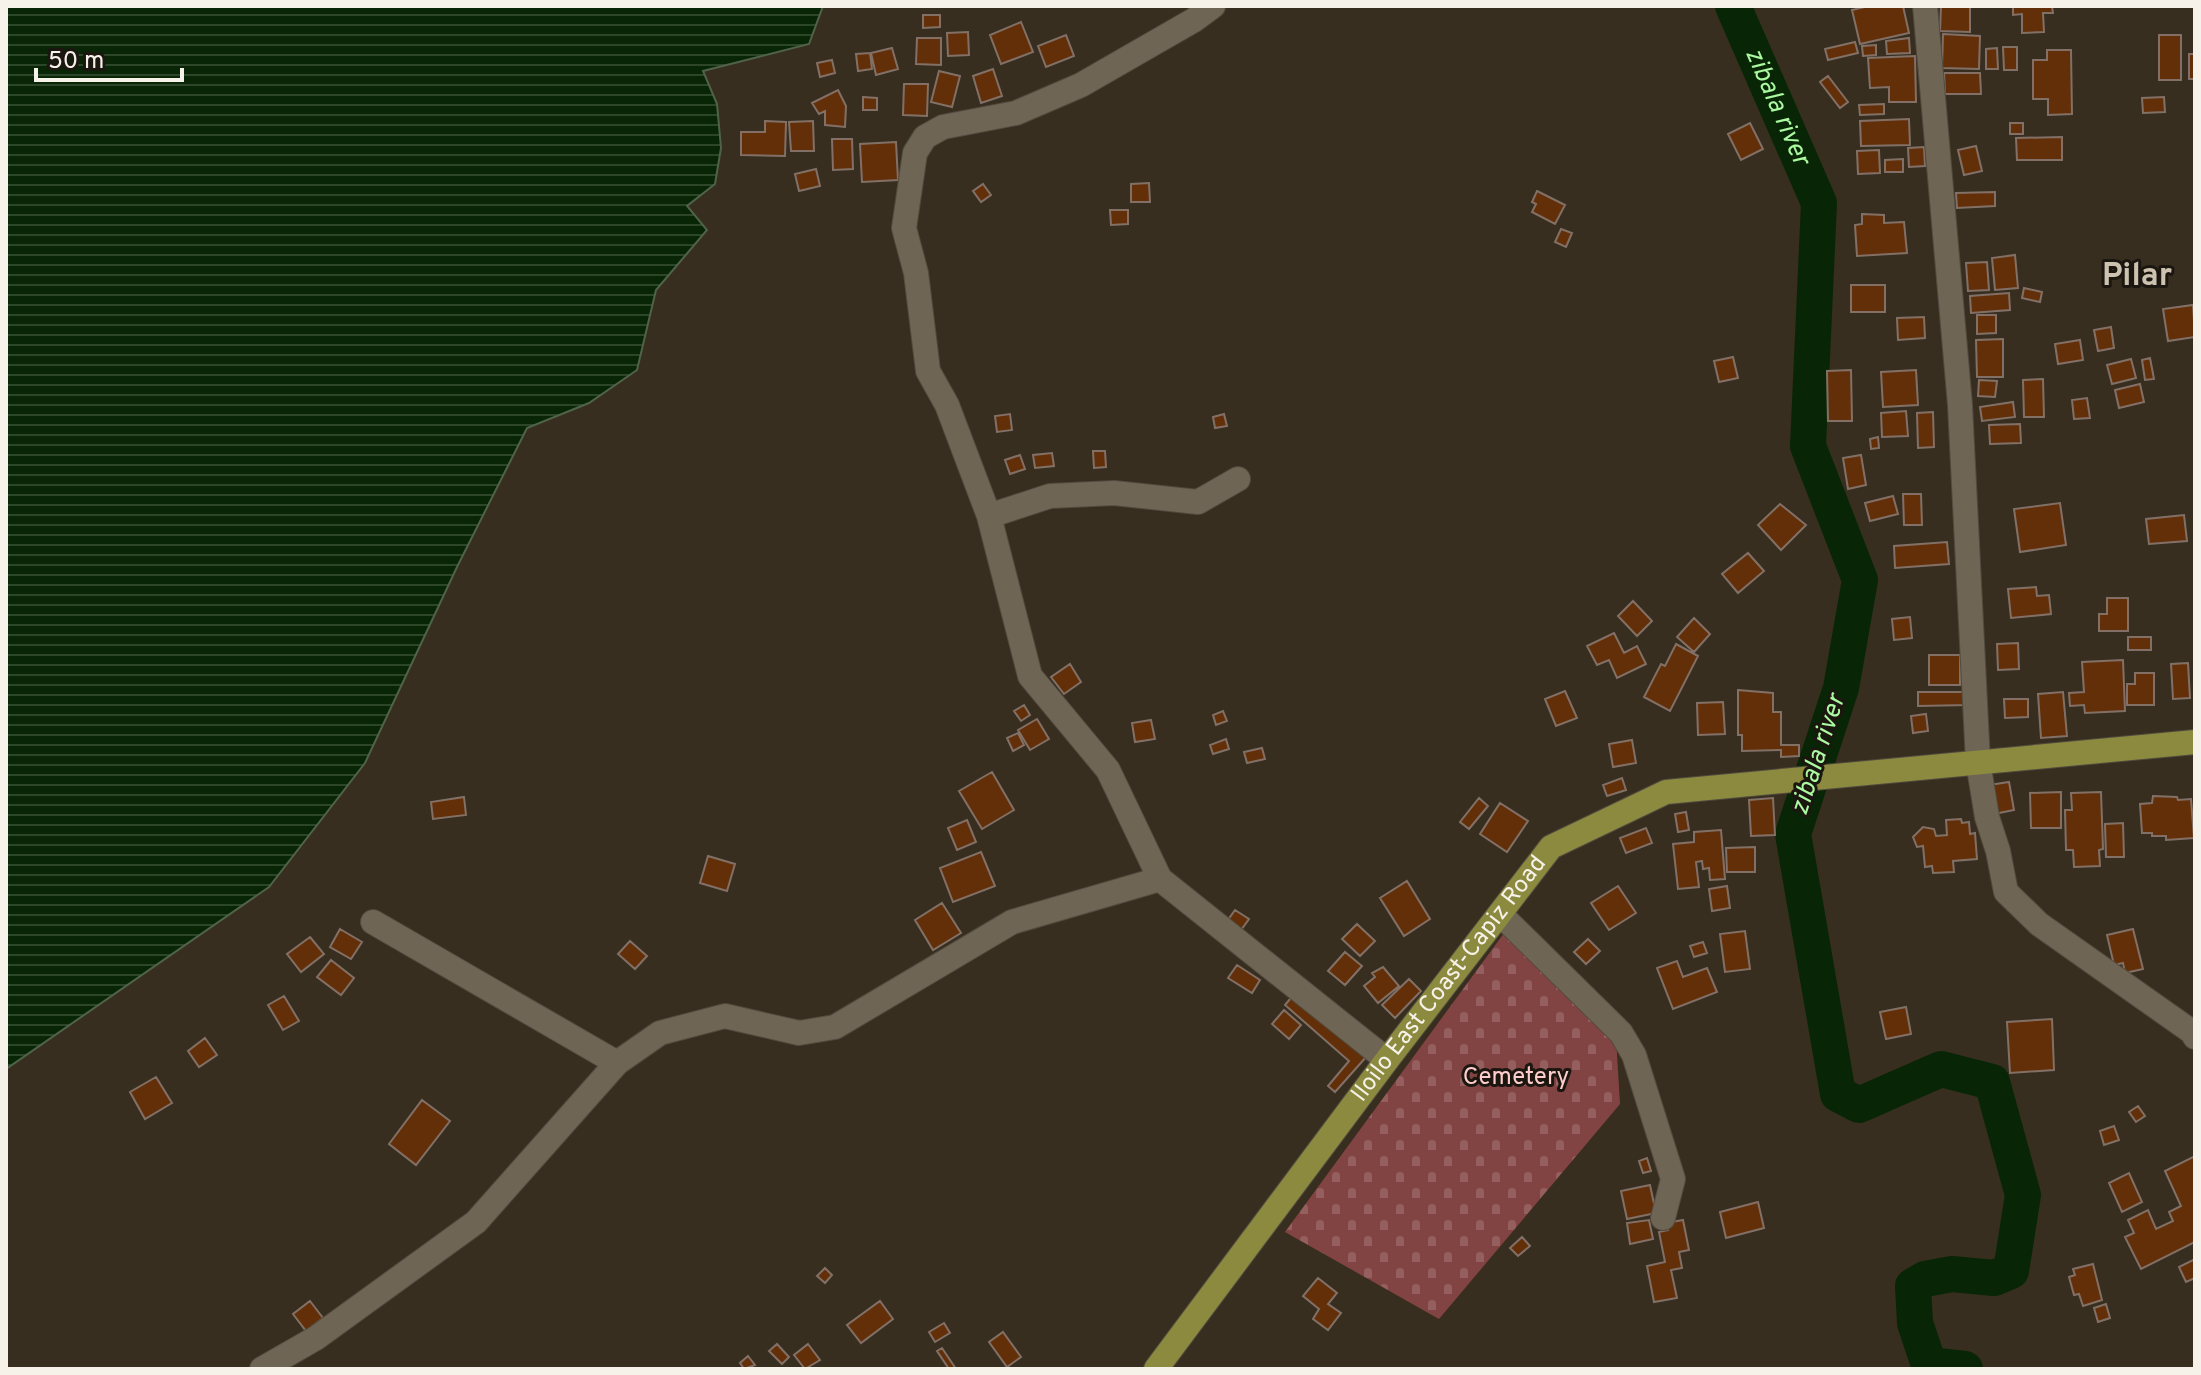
<svg xmlns="http://www.w3.org/2000/svg" width="2201" height="1375" font-family="Overpass,sans-serif">
<style>
.cemetery{fill:url(#cemetery-stones)}
.water{fill:url(#water-rules);stroke:#506349;stroke-width:2}
.lines{fill:none;stroke-linecap:round;stroke-linejoin:round}
.river{stroke:#082605;stroke-width:36}
.building{fill:#632f09;stroke:#827066;stroke-width:2}
.minor-casing{stroke:#524b3e;stroke-width:26}
.major-casing{stroke:#524b3e;stroke-width:26}
.minor{stroke:#6e6555;stroke-width:24}
.major{stroke:#8b8a3f;stroke-width:24}
.labels{text-anchor:middle;dominant-baseline:central;stroke-width:6;stroke-linejoin:round;paint-order:stroke}
.street-label{font-size:24px;fill:#f7f2e9;stroke:#1b1710}
.park-label{font-size:24px;fill:#ffcdcb;stroke:#1b1710}
.water-label{font-size:26px;font-style:italic;fill:#abf9a0;stroke:#1b1710}
.district-label{font-size:32px;font-weight:bold;fill:#cdc2b0;stroke:#1b1710}
</style>
<defs>
<pattern id="cemetery-stones" width="16" height="16" patternUnits="userSpaceOnUse" patternTransform="scale(2)"><rect width="16" height="16" fill="#824343"/><path d="M2 7V4a2 2 0 0 1 4 0v3zM10 15v-3a2 2 0 0 1 4 0v3z" fill="#945f5e"/></pattern>
<pattern id="water-rules" width="6" height="5" patternUnits="userSpaceOnUse" patternTransform="scale(2)"><rect width="6" height="5" fill="#082605"/><path d="M0 2.5h6" fill="none" stroke="#2d4629"/></pattern>
</defs>
<rect width="100%" height="100%" fill="#372e20"/>
<!-- cemetery -->
<path class="cemetery" d="M 1507,929 L 1616,1038 L 1620,1104 L 1439,1319 L 1285,1232 Z"/>
<!-- water -->
<path class="water" d="M 6,6 L 823,6 L 809,44 L 703,71 L 717,104 L 721,148 L 715,184 L 687,206 L 707,230 L 656,290 L 637,370 L 589,403 L 527,428 L 457,567 L 365,763 L 269,887 L 6,1069 Z"/>
<g class="lines">
<!-- river -->
<path class="river" id="s1" d="M 1733,6 L 1819,203 L 1808,446 L 1860,580 L 1841,688 L 1793,834 L 1838,1094 L 1859,1105 L 1941,1069 L 1992,1082 L 2023,1195 L 2011,1271 L 1994,1278 L 1952,1274 L 1925,1279 L 1913,1286 L 1915,1323 L 1929,1365 L 1965,1369"/>
</g>
<!-- building -->
<path class="building" d="M 1869,6 L 1903,6 L 1909,33 L 1860,44 L 1852,10 Z
M 1941,6 L 1970,6 L 1970,32 L 1940,31 Z
M 2013,6 L 2052,6 L 2053,13 L 2043,13 L 2044,32 L 2022,33 L 2022,14 L 2013,15 Z
M 923,15 L 940,15 L 940,27 L 923,28 Z
M 1021,22 L 1033,52 L 1001,64 L 990,35 Z
M 968,32 L 969,55 L 948,56 L 947,33 Z
M 1943,34 L 1980,36 L 1979,69 L 1942,68 Z
M 1066,35 L 1074,56 L 1046,67 L 1038,46 Z
M 2159,35 L 2181,35 L 2181,80 L 2159,80 Z
M 917,38 L 941,38 L 941,65 L 916,64 Z
M 1909,38 L 1910,53 L 1887,54 L 1886,41 Z
M 1855,42 L 1858,53 L 1828,60 L 1825,49 Z
M 1876,45 L 1876,55 L 1863,56 L 1862,46 Z
M 2003,47 L 2017,47 L 2017,70 L 2004,70 Z
M 892,48 L 898,69 L 876,75 L 871,53 Z
M 1997,48 L 1998,69 L 1986,69 L 1986,49 Z
M 2047,50 L 2071,50 L 2072,114 L 2048,115 L 2048,99 L 2033,99 L 2033,60 L 2047,60 Z
M 870,53 L 872,69 L 858,71 L 856,54 Z
M 2189,54 L 2195,54 L 2195,79 L 2189,79 Z
M 1915,56 L 1916,102 L 1889,102 L 1889,87 L 1870,88 L 1868,58 Z
M 832,60 L 835,73 L 820,77 L 817,63 Z
M 993,69 L 1002,96 L 981,103 L 973,76 Z
M 939,71 L 960,76 L 952,107 L 931,102 Z
M 1944,73 L 1980,73 L 1981,94 L 1945,94 Z
M 1828,76 L 1848,102 L 1840,108 L 1820,82 Z
M 904,84 L 928,84 L 927,116 L 903,115 Z
M 838,90 L 846,106 L 845,127 L 825,125 L 825,111 L 819,114 L 812,103 Z
M 863,97 L 877,98 L 877,110 L 863,110 Z
M 2164,97 L 2165,112 L 2143,113 L 2142,98 Z
M 1884,104 L 1884,114 L 1860,115 L 1859,105 Z
M 1909,119 L 1910,145 L 1861,146 L 1860,121 Z
M 765,121 L 786,122 L 785,156 L 741,155 L 741,132 L 765,132 Z
M 813,121 L 814,151 L 791,151 L 789,122 Z
M 1750,123 L 1763,149 L 1741,160 L 1728,134 Z
M 2010,123 L 2023,123 L 2023,134 L 2010,134 Z
M 2062,137 L 2062,160 L 2017,160 L 2016,138 Z
M 832,139 L 852,139 L 853,169 L 833,170 Z
M 896,142 L 898,180 L 862,182 L 860,144 Z
M 1976,146 L 1982,171 L 1964,175 L 1958,150 Z
M 1924,147 L 1925,166 L 1909,167 L 1908,148 Z
M 1879,150 L 1880,173 L 1858,174 L 1857,151 Z
M 1903,159 L 1903,172 L 1885,172 L 1885,160 Z
M 816,169 L 820,186 L 799,191 L 795,174 Z
M 1149,183 L 1150,202 L 1131,202 L 1131,184 Z
M 983,184 L 991,195 L 981,202 L 973,191 Z
M 1537,191 L 1565,205 L 1555,224 L 1532,212 L 1536,204 L 1532,202 Z
M 1995,192 L 1995,206 L 1957,208 L 1956,193 Z
M 1110,210 L 1128,210 L 1128,224 L 1111,225 Z
M 1862,214 L 1884,215 L 1884,223 L 1904,222 L 1907,253 L 1857,256 L 1855,225 L 1862,224 Z
M 1561,229 L 1572,233 L 1566,247 L 1555,242 Z
M 2015,255 L 2018,288 L 1995,290 L 1992,258 Z
M 1987,262 L 1989,290 L 1968,291 L 1966,263 Z
M 1851,285 L 1885,285 L 1885,312 L 1851,312 Z
M 2024,288 L 2042,292 L 2040,302 L 2022,298 Z
M 2009,293 L 2010,310 L 1971,313 L 1970,296 Z
M 2193,305 L 2195,337 L 2168,341 L 2163,309 Z
M 1977,315 L 1996,315 L 1996,333 L 1977,334 Z
M 1924,317 L 1925,338 L 1898,340 L 1897,318 Z
M 2111,327 L 2114,348 L 2098,351 L 2094,330 Z
M 2003,339 L 2003,377 L 1977,377 L 1976,340 Z
M 2080,340 L 2083,360 L 2058,364 L 2055,344 Z
M 1733,357 L 1738,378 L 1719,382 L 1714,361 Z
M 2150,358 L 2154,379 L 2145,380 L 2142,360 Z
M 2131,359 L 2136,378 L 2112,384 L 2107,365 Z
M 1851,370 L 1852,421 L 1828,421 L 1827,371 Z
M 1916,370 L 1918,405 L 1883,407 L 1881,372 Z
M 2043,379 L 2044,417 L 2024,417 L 2023,380 Z
M 1979,380 L 1997,381 L 1995,397 L 1978,396 Z
M 2140,384 L 2144,402 L 2119,408 L 2115,390 Z
M 2087,398 L 2090,418 L 2074,419 L 2072,400 Z
M 2013,402 L 2015,417 L 1982,421 L 1980,407 Z
M 1906,411 L 1908,436 L 1882,437 L 1881,413 Z
M 1933,412 L 1934,447 L 1918,448 L 1917,413 Z
M 1010,414 L 1012,430 L 997,432 L 995,416 Z
M 1224,414 L 1227,426 L 1215,428 L 1213,417 Z
M 2020,424 L 2021,443 L 1990,444 L 1989,425 Z
M 1878,437 L 1879,448 L 1871,449 L 1870,439 Z
M 1093,451 L 1105,451 L 1106,467 L 1094,468 Z
M 1052,453 L 1054,466 L 1035,468 L 1033,455 Z
M 1020,455 L 1025,469 L 1010,474 L 1005,460 Z
M 1861,455 L 1866,485 L 1848,489 L 1843,458 Z
M 1903,494 L 1921,494 L 1922,525 L 1904,525 Z
M 1893,496 L 1898,514 L 1870,521 L 1865,503 Z
M 2060,503 L 2066,545 L 2020,552 L 2014,509 Z
M 1780,504 L 1806,525 L 1781,550 L 1758,525 Z
M 2184,515 L 2187,541 L 2149,544 L 2146,519 Z
M 1947,542 L 1949,564 L 1895,568 L 1894,546 Z
M 1748,553 L 1764,571 L 1738,593 L 1722,574 Z
M 2036,587 L 2037,596 L 2049,595 L 2051,614 L 2011,618 L 2008,589 Z
M 2107,598 L 2128,598 L 2128,631 L 2099,631 L 2099,614 L 2107,614 Z
M 1633,601 L 1652,621 L 1637,636 L 1618,616 Z
M 1910,617 L 1912,638 L 1894,640 L 1892,619 Z
M 1694,618 L 1710,634 L 1694,652 L 1677,637 Z
M 1614,633 L 1624,653 L 1637,646 L 1646,664 L 1617,678 L 1609,660 L 1597,665 L 1587,646 Z
M 2128,637 L 2151,637 L 2151,650 L 2128,650 Z
M 2018,643 L 2019,669 L 1998,670 L 1997,644 Z
M 1676,644 L 1698,656 L 1670,711 L 1644,697 L 1661,664 L 1665,666 Z
M 1929,655 L 1960,655 L 1960,685 L 1929,685 Z
M 2123,660 L 2125,711 L 2085,713 L 2084,705 L 2070,706 L 2069,693 L 2084,692 L 2082,662 Z
M 2188,663 L 2190,698 L 2173,699 L 2171,664 Z
M 1070,664 L 1081,682 L 1064,694 L 1051,677 Z
M 2135,673 L 2154,673 L 2154,705 L 2127,705 L 2127,684 L 2135,684 Z
M 1738,690 L 1773,693 L 1773,712 L 1781,712 L 1781,745 L 1799,745 L 1799,756 L 1781,757 L 1781,750 L 1742,751 L 1742,735 L 1738,735 Z
M 1565,691 L 1577,718 L 1556,726 L 1545,699 Z
M 1918,692 L 1968,692 L 1968,705 L 1918,706 Z
M 2063,692 L 2067,736 L 2041,738 L 2038,694 Z
M 2004,699 L 2028,699 L 2028,717 L 2005,718 Z
M 1723,702 L 1725,734 L 1698,735 L 1697,703 Z
M 1024,705 L 1030,715 L 1021,721 L 1014,711 Z
M 1223,711 L 1227,721 L 1216,725 L 1213,715 Z
M 1926,714 L 1928,731 L 1913,733 L 1911,716 Z
M 1037,719 L 1049,739 L 1030,750 L 1018,730 Z
M 1151,720 L 1155,739 L 1135,742 L 1132,723 Z
M 1018,733 L 1024,745 L 1013,751 L 1007,738 Z
M 1226,739 L 1229,749 L 1213,754 L 1210,745 Z
M 1632,740 L 1636,763 L 1613,767 L 1609,744 Z
M 1262,748 L 1265,759 L 1247,763 L 1244,752 Z
M 992,772 L 1014,810 L 982,829 L 959,791 Z
M 1622,778 L 1626,790 L 1607,796 L 1603,785 Z
M 2009,782 L 2014,810 L 1994,814 L 1989,785 Z
M 2061,792 L 2061,828 L 2031,828 L 2030,793 Z
M 2101,792 L 2103,849 L 2099,850 L 2100,866 L 2074,867 L 2073,850 L 2066,850 L 2065,810 L 2072,810 L 2071,793 Z
M 2153,796 L 2177,797 L 2178,800 L 2191,799 L 2194,838 L 2166,840 L 2166,836 L 2152,836 L 2152,833 L 2142,833 L 2140,804 L 2152,803 Z
M 464,797 L 466,815 L 433,819 L 431,802 Z
M 1479,798 L 1488,806 L 1469,829 L 1460,822 Z
M 1773,798 L 1775,835 L 1751,836 L 1749,800 Z
M 1500,803 L 1528,821 L 1507,852 L 1480,834 Z
M 1686,812 L 1689,830 L 1678,832 L 1675,814 Z
M 1961,819 L 1962,823 L 1969,822 L 1970,834 L 1975,833 L 1977,859 L 1953,861 L 1954,872 L 1933,873 L 1932,866 L 1925,867 L 1923,846 L 1917,847 L 1913,837 L 1923,827 L 1934,829 L 1936,836 L 1947,835 L 1946,820 Z
M 967,820 L 976,842 L 957,850 L 948,828 Z
M 2123,823 L 2124,857 L 2106,857 L 2105,824 Z
M 1646,828 L 1652,843 L 1626,853 L 1620,838 Z
M 1721,830 L 1725,879 L 1710,880 L 1709,868 L 1703,869 L 1702,861 L 1696,862 L 1699,887 L 1678,889 L 1673,844 L 1694,842 L 1694,832 Z
M 1755,847 L 1755,872 L 1727,872 L 1726,848 Z
M 981,852 L 995,886 L 953,902 L 940,868 Z
M 708,856 L 735,864 L 727,891 L 700,883 Z
M 1407,881 L 1430,919 L 1404,936 L 1380,898 Z
M 1618,886 L 1636,913 L 1609,930 L 1591,903 Z
M 1727,886 L 1730,908 L 1712,911 L 1709,889 Z
M 942,903 L 961,933 L 933,950 L 915,920 Z
M 1235,910 L 1249,919 L 1239,933 L 1225,924 Z
M 1357,924 L 1375,941 L 1360,956 L 1342,939 Z
M 340,929 L 362,942 L 351,959 L 330,947 Z
M 2133,929 L 2143,969 L 2125,973 L 2123,963 L 2114,965 L 2107,935 Z
M 1745,931 L 1750,969 L 1725,972 L 1720,934 Z
M 310,937 L 324,954 L 301,972 L 287,954 Z
M 1588,939 L 1600,951 L 1586,964 L 1574,952 Z
M 630,941 L 647,956 L 635,969 L 618,954 Z
M 1703,942 L 1707,953 L 1694,957 L 1690,946 Z
M 1345,952 L 1362,966 L 1345,985 L 1328,971 Z
M 331,960 L 354,978 L 341,995 L 317,977 Z
M 1677,961 L 1683,977 L 1707,968 L 1717,992 L 1673,1009 L 1657,968 Z
M 1237,965 L 1260,980 L 1252,993 L 1228,978 Z
M 1383,967 L 1399,986 L 1378,1003 L 1364,986 L 1375,977 L 1372,973 Z
M 1409,979 L 1421,991 L 1395,1018 L 1382,1005 Z
M 1295,993 L 1367,1056 L 1335,1092 L 1328,1086 L 1349,1061 L 1285,1005 Z
M 284,996 L 299,1021 L 283,1030 L 268,1005 Z
M 1906,1007 L 1911,1034 L 1886,1039 L 1880,1012 Z
M 1284,1010 L 1301,1025 L 1289,1039 L 1272,1024 Z
M 2052,1019 L 2054,1070 L 2010,1073 L 2007,1022 Z
M 205,1038 L 217,1055 L 199,1067 L 188,1051 Z
M 156,1077 L 172,1103 L 145,1119 L 130,1092 Z
M 422,1100 L 450,1121 L 416,1165 L 389,1144 Z
M 2138,1106 L 2145,1116 L 2136,1122 L 2129,1112 Z
M 2114,1126 L 2119,1140 L 2104,1145 L 2100,1131 Z
M 2195,1156 L 2195,1242 L 2141,1269 L 2125,1237 L 2134,1233 L 2128,1220 L 2148,1210 L 2156,1229 L 2173,1221 L 2169,1212 L 2181,1206 L 2165,1171 Z
M 1647,1158 L 1651,1171 L 1643,1173 L 1639,1161 Z
M 2129,1173 L 2142,1202 L 2122,1212 L 2109,1183 Z
M 1650,1185 L 1656,1213 L 1627,1219 L 1621,1191 Z
M 1758,1202 L 1764,1228 L 1726,1238 L 1720,1212 Z
M 1649,1220 L 1653,1239 L 1630,1244 L 1627,1223 Z
M 1683,1220 L 1689,1250 L 1679,1252 L 1682,1268 L 1671,1270 L 1677,1298 L 1654,1302 L 1647,1266 L 1665,1262 L 1659,1232 L 1668,1230 L 1666,1223 Z
M 1522,1237 L 1530,1246 L 1518,1256 L 1510,1248 Z
M 2195,1259 L 2195,1278 L 2186,1282 L 2179,1267 Z
M 2093,1264 L 2102,1300 L 2083,1306 L 2079,1294 L 2074,1295 L 2069,1277 L 2075,1275 L 2073,1269 Z
M 825,1268 L 832,1275 L 825,1283 L 817,1276 Z
M 1318,1278 L 1337,1293 L 1328,1304 L 1341,1313 L 1328,1330 L 1313,1319 L 1319,1309 L 1303,1296 Z
M 310,1301 L 323,1318 L 306,1331 L 293,1314 Z
M 880,1301 L 893,1319 L 861,1343 L 847,1325 Z
M 2106,1304 L 2110,1318 L 2098,1322 L 2094,1308 Z
M 944,1323 L 950,1333 L 935,1342 L 929,1332 Z
M 1003,1332 L 1021,1357 L 1007,1367 L 989,1342 Z
M 777,1344 L 789,1357 L 782,1364 L 769,1351 Z
M 808,1344 L 820,1360 L 805,1369 L 794,1355 Z
M 942,1348 L 956,1369 L 949,1369 L 937,1351 Z
M 748,1356 L 755,1365 L 744,1369 L 740,1363 Z"/>
<g class="lines">
<!-- minor casing -->
<g class="minor-casing">
<path id="minor" d="M 1925,6 L 1960,405 L 1978,762 L 1987,817 L 1998,851 L 2006,892 L 2039,924 L 2192,1032 L 2195,1037
M 989,516 L 1050,496 L 1114,493 L 1198,502 L 1238,479
M 1160,879 L 1108,770 L 1030,676 L 989,516 L 947,405 L 928,371 L 916,273 L 904,228 L 915,153 L 925,137 L 943,127 L 1016,113 L 1081,85 L 1194,20 L 1213,6
M 1500,914 L 1621,1033 L 1634,1055 L 1673,1179 L 1663,1218
M 373,922 L 617,1063
M 262,1369 L 316,1338 L 476,1222 L 617,1063 L 660,1033 L 725,1016 L 799,1033 L 835,1027 L 1012,922 L 1160,879 L 1387,1060"/>
</g>
<!-- major casing -->
<g class="major-casing">
<g id="major">
<path id="s2" d="M 1156,1369 L 1387,1060 L 1551,847 L 1666,792 L 2195,742"/>
</g>
</g>
<!-- minor -->
<use href="#minor" class="minor"/>
<!-- major -->
<use href="#major" class="major"/>
</g>
<g class="labels">
<!-- street labels -->
<g class="street-label">
<text stroke="none"><textPath href="#s2" startOffset="488">Iloilo East Coast-Capiz Road</textPath></text>
</g>
<!-- park labels -->
<g class="park-label">
<text x="1516" y="1078">Cemetery</text>
</g>
<!-- water labels -->
<g class="water-label">
<text stroke="none"><textPath href="#s1" startOffset="110">zibala river</textPath></text>
<text transform="translate(1819 755) rotate(-72)">zibala river</text>
</g>
<!-- district labels -->
<g class="district-label">
<text x="2137" y="277">Pilar</text>
</g>
</g>
<!-- border -->
<rect width="2201" height="1375" fill="none" stroke="#f7f2e9" stroke-width="16"/>
<!-- scale -->
<path d="M36 68v12h146v-12" fill="none" stroke="#f7f2e9" stroke-width="4"/>
<text x="48" y="68" font-size="24" fill="#f7f2e9" stroke="#1b1710" stroke-width="6" paint-order="stroke">50 m</text>
</svg>
